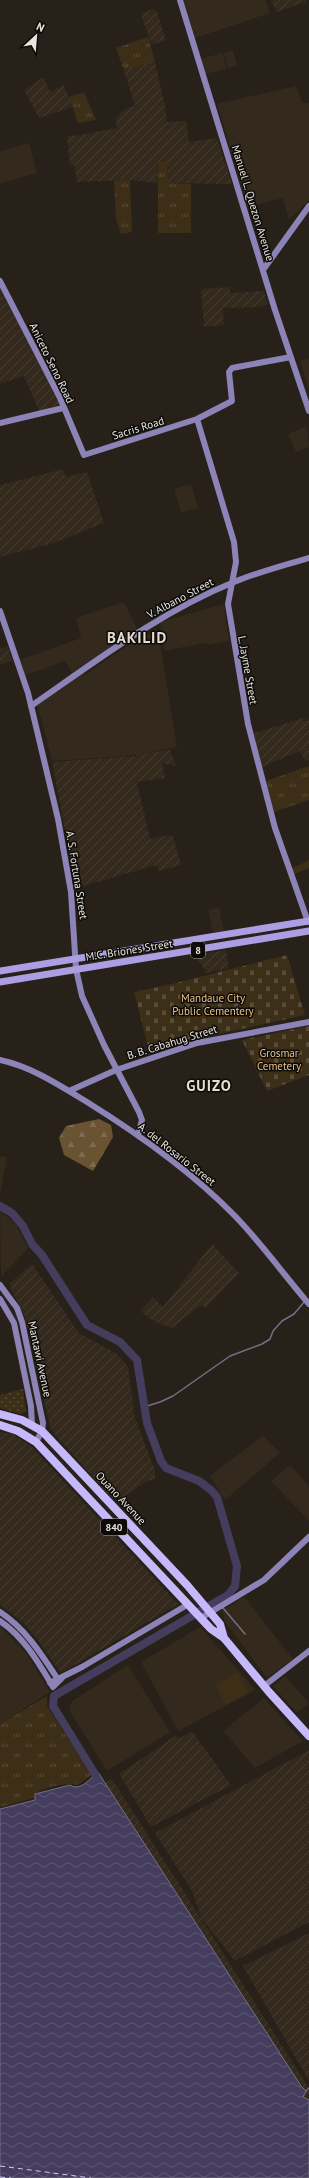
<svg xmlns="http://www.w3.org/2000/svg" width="309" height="2178" font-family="'PT Sans',sans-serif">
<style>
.built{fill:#33291c}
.industrial{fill:url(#industrial-furrows)}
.grass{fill:url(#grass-tufts)}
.forest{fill:url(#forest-firs)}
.cemetery{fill:url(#cemetery-stones)}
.park{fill:url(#park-dots)}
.pitch{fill:#3d2e18}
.water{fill:url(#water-waves);stroke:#756f85}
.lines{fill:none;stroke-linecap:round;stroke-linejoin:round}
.stream{stroke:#756f85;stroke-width:1.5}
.river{stroke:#443d5e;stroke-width:8}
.ferry{stroke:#d3cbfd;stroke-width:1;stroke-dasharray:5 4;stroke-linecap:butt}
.secondary{stroke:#8c83b7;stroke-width:6}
.primary{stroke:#ab9ee2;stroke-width:7}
.highway{stroke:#c5b9fb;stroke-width:8}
.labels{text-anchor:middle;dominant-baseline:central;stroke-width:3;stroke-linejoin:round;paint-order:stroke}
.shield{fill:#0d0b08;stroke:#a6a39e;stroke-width:1}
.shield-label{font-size:10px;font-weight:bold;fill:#e8e4df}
.street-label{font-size:11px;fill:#e8e4df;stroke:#0d0b08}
.park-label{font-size:11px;fill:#eac28a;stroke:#0d0b08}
.district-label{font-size:15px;font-weight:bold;letter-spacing:1px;fill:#e4dcd1;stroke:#0d0b08}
</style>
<defs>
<pattern id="industrial-furrows" width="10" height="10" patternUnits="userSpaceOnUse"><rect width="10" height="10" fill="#33291c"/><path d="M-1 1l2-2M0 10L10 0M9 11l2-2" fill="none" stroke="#473e32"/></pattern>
<pattern id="grass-tufts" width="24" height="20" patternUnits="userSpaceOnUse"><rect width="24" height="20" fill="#3d2e18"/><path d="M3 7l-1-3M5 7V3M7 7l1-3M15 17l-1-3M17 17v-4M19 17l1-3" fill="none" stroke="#594c39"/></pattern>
<pattern id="forest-firs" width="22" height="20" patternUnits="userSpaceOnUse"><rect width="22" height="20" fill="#695332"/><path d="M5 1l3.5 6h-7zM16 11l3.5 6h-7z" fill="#7e6c4f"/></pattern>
<pattern id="cemetery-stones" width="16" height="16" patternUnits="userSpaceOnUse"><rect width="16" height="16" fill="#3d2e18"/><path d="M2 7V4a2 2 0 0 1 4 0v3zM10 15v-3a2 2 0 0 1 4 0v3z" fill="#594c39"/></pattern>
<pattern id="park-dots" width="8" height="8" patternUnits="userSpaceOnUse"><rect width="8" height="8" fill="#3d2e18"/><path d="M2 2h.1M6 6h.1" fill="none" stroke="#594c39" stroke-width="1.8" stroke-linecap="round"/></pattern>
<pattern id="water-waves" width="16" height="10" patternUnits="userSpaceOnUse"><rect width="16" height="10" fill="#443d5e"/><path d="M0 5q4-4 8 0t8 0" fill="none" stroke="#5f5975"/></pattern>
</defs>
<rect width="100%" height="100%" fill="#272119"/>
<!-- built -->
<path class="built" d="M 184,0 L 266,0 L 270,13 L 195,38 Z
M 233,50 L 237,66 L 228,68 L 223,53 Z
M 222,53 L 227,69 L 205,74 L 200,59 Z
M 296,86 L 302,103 L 309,103 L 309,200 L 289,220 L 283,198 L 248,207 L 217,104 Z
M 29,143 L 37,173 L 0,184 L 0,151 Z
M 309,359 L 309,389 L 300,361 Z
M 307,426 L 309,447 L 296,452 L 288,434 Z
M 191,484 L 198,508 L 181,513 L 174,489 Z
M 124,602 L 138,630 L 72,673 L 65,661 L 24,676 L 19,660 L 81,638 L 76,618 Z
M 224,604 L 229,641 L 208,645 L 204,643 L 164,651 L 160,622 Z
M 158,630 L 177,747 L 127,756 L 52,761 L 37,703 L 83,672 L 85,675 L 136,640 Z
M 219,907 L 224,931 L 213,933 L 208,910 Z
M 0,1156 L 7,1157 L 0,1196 Z
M 0,1211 L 16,1224 L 28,1248 L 1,1277 Z
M 263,1436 L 280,1453 L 225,1500 L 210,1476 Z
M 290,1465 L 309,1486 L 309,1521 L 271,1481 Z
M 244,1597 L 293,1659 L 267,1678 L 225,1622 L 222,1611 Z
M 0,1626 L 27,1654 L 50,1692 L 0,1724 Z
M 200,1627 L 256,1690 L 178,1731 L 141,1662 Z
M 128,1665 L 170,1732 L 107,1771 L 69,1710 L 72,1701 Z
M 285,1676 L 309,1703 L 297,1713 L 273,1686 Z
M 264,1698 L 303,1741 L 255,1768 L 223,1731 Z"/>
<!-- industrial -->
<path class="industrial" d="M 271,0 L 306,0 L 306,2 L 276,12 Z
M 153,9 L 157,12 L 166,40 L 151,45 L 141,14 Z
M 155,62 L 165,106 L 167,122 L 186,121 L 189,142 L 217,138 L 232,184 L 168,183 L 167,162 L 158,161 L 157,183 L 130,180 L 77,182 L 74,165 L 70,166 L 67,137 L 117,128 L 116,117 L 129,107 L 135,106 L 124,70 Z
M 44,77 L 50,92 L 64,85 L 73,107 L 39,118 L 24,90 Z
M 0,287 L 59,403 L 58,405 L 39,411 L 24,376 L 0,384 Z
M 230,287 L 230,293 L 264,291 L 267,304 L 261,307 L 223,308 L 224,325 L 204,327 L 201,289 Z
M 63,469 L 66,477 L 87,472 L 104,523 L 54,543 L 0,557 L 0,485 Z
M 8,646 L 12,660 L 0,665 L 0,649 Z
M 303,718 L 304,721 L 309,719 L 309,760 L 305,761 L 300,751 L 262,767 L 254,733 Z
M 170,750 L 176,766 L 162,763 L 165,778 L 137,782 L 150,839 L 170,835 L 173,836 L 181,865 L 159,871 L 157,865 L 76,888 L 52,762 L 136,756 L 136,754 Z
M 226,950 L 229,968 L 206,973 L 196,955 Z
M 212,1244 L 239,1273 L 206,1308 L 201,1305 L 172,1328 L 155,1322 L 140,1311 L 153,1297 L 163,1307 Z
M 32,1264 L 79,1333 L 117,1354 L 128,1367 L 135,1418 L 155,1471 L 155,1479 L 145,1482 L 121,1499 L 112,1498 L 56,1436 L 50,1426 L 25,1317 L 11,1289 L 10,1283 Z
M 0,1432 L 13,1434 L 32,1447 L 178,1604 L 61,1673 L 37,1639 L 23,1622 L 0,1605 Z
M 192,1731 L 231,1785 L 151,1827 L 119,1774 L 175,1736 L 181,1738 Z
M 309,1750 L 309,1922 L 235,1961 L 201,1918 L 192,1891 L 155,1833 Z
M 112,1779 L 309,2088 L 309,2100 L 303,2097 L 306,2091 L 301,2086 L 105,1783 Z
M 309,1933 L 309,2081 L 243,1966 Z"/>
<!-- grass -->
<path class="grass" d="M 148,37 L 155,62 L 124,70 L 116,48 Z
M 84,92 L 96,120 L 78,123 L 69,97 Z
M 158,161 L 167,162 L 168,183 L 191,184 L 191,233 L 158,233 Z
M 130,180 L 132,232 L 121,234 L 116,219 L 114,181 Z
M 309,766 L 309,800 L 274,812 L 266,781 Z
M 309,860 L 309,868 L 293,875 L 291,869 Z
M 47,1696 L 47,1706 L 91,1775 L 78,1785 C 67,1782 45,1787 35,1794 L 34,1798 L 0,1807 L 0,1724 Z"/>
<!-- forest -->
<path class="forest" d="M 99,1119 L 111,1125 L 113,1137 L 93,1171 L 64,1155 L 59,1138 L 66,1126 Z"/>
<!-- cemetery -->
<path class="cemetery" d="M 287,955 L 305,1015 L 187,1041 L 150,1054 L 134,992 L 172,984 Z
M 309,1026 L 309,1075 L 267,1091 L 242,1040 Z"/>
<!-- park -->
<path class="park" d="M 23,1389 L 26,1411 L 21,1414 L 0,1408 L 0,1395 Z"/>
<!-- pitch -->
<path class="pitch" d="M 238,1672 L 249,1692 L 226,1705 L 215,1685 Z"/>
<!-- water -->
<path class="water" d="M 98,1772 L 301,2086 L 306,2091 L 303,2097 L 309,2100 L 309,2178 L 0,2178 L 0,1809 L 35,1800 L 35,1794 L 70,1785 C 81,1792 90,1778 98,1772 Z"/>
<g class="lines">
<!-- stream -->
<path class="stream" d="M 144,1407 L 160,1402 L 173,1396 L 230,1356 L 262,1344 L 270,1339 L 273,1331 L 282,1321 L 294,1314 L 305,1301
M 218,1601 L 221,1605
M 223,1608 L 245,1634
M 306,2091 L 309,2088"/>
<!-- river -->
<path class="river" d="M 0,1206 L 12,1213 L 23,1226 L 32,1244 L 42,1255 L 87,1325 L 120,1342 L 137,1360 L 147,1423 L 161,1461 L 166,1468 L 199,1481 L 211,1490 L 217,1497 L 237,1566 L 235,1586 L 228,1595 L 54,1696 L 53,1706 L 95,1774"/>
<!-- ferry -->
<path class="ferry" d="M 0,2166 L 91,2178
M 0,2177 L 11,2178"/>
<!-- secondary -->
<path class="secondary" d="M 180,0 L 275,310 L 309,411
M 263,270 L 309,206
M 0,281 L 60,398 L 84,455 L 197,419 L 232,401 L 229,372 L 232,368 L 291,357
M 197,419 L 234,542 L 236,562 L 228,604 L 248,724 L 275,828 L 308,922
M 0,423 L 63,408
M 0,611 L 28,693 L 58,819 L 71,892 L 76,969 L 82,996 L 104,1045 L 139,1112 L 142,1120 L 138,1135
M 31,706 C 96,661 160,612 234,582 C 258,572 284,565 309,558
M 0,1060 C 32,1067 59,1085 87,1102 C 140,1135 191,1171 235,1216 C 262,1244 284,1275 309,1304
M 69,1091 L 116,1070 L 197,1043 L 309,1022
M 0,1285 L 17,1308 L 22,1322 L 43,1423 L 42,1431 L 36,1442
M 0,1299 L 14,1323 L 31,1406 L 32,1425
M 0,1612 C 26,1629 42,1655 59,1681
M 201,1618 L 264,1580 L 309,1537
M 0,1621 C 24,1637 38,1662 53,1687 L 62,1678
M 50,1683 L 82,1667 L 187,1605
M 264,1686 L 309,1651"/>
<!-- primary -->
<path class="primary" d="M 0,971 L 309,921
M 0,982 L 309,931"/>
<!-- highway -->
<path class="highway" d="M 0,1414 L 22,1420 L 42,1431 L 187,1585 L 220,1624 L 224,1638
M 0,1425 L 18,1431 L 36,1442 L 211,1629 L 224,1638 L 269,1692 L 309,1736"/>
</g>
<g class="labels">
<!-- shield labels -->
<g class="shield">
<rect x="191" y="942" width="14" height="16" rx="3"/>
<rect x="101" y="1519" width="26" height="16" rx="3"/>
</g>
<g class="shield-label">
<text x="198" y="950">8</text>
<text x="114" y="1527">840</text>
</g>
<!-- street labels -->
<g class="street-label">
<text transform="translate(253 203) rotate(73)">Manuel L. Quezon Avenue</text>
<text transform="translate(52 363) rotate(64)">Aniceto Seno Road</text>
<text transform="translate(138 428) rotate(-17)">Sacris Road</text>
<text transform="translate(180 598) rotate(-28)">V. Albano Street</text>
<text transform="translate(248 670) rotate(80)">L. Jayme Street</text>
<text transform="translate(77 875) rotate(81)">A. S. Fortuna Street</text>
<text transform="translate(129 950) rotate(-9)">M.C. Briones Street</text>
<text transform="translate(172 1042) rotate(-17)">B. B. Cabahug Street</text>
<text transform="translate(177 1154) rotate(38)">A. del Rosario Street</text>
<text transform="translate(40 1359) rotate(78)">Mantawi Avenue</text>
<text transform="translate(121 1498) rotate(47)">Ouano Avenue</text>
</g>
<!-- park labels -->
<g class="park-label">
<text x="213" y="998">Mandaue City<tspan x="213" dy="13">Public Cementery</tspan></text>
<text x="279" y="1053">Grosmar<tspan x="279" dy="13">Cemetery</tspan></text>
</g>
<!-- district labels -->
<g class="district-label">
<text x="137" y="637">BAKILID</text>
<text x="209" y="1085">GUIZO</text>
</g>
</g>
<!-- north arrow -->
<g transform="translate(36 36) rotate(26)" stroke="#0d0b08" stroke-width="3" paint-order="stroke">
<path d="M0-3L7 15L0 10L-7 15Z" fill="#e8e4df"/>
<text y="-6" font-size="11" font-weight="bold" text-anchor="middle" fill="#e8e4df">N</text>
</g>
</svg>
